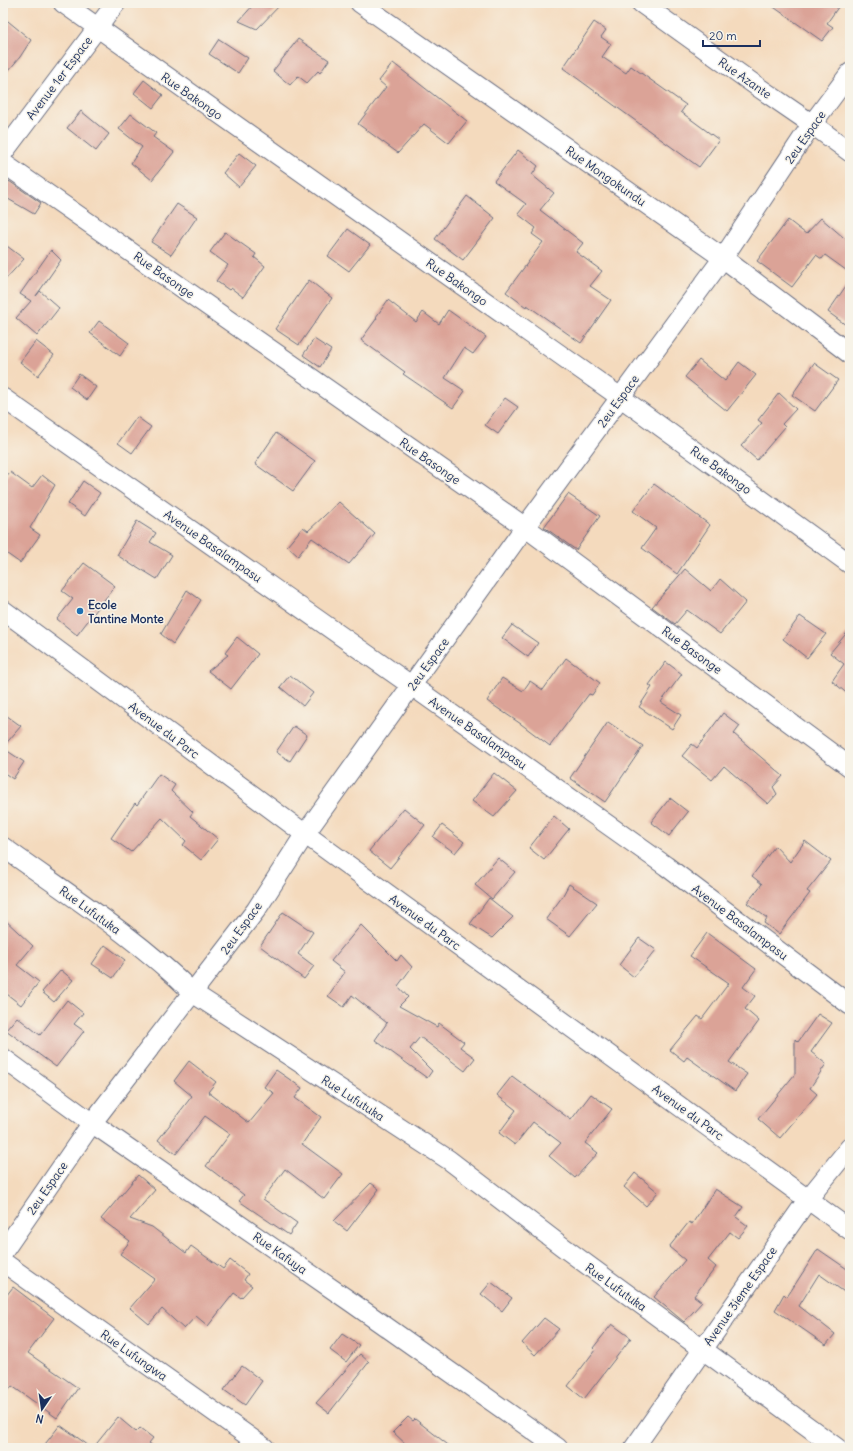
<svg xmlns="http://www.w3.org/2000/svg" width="853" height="1451" font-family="Delius,sans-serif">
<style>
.building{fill:#dba397}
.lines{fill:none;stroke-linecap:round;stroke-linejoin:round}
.minor-casing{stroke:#676b7f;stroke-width:21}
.minor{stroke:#fff;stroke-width:19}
.poi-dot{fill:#1f6fb2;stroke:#f7f3e8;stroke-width:1.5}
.labels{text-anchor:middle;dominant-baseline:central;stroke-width:3;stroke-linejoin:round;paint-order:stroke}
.street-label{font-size:12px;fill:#1b2f5e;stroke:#f7f3e8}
.poi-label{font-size:12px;font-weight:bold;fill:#1b2f5e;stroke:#f7f3e8;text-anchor:start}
</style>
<rect width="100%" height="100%" fill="#f7f3e8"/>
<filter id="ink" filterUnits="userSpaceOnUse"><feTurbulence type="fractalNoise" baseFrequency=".025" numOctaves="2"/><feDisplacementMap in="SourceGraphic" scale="8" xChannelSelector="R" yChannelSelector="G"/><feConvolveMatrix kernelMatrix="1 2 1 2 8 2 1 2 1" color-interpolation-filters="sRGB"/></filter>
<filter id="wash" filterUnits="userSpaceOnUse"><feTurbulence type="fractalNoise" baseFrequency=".012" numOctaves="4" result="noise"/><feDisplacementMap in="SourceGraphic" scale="16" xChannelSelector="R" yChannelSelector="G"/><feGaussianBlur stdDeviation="0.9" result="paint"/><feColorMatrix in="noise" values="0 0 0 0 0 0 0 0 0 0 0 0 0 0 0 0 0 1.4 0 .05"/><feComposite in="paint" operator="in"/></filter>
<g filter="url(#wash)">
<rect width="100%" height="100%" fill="#f4dabd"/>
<g id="blocks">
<!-- building -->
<path class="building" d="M 255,3 L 282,3 L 257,29 L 239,21 Z
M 768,3 L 841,3 L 827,23 L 833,27 L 822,41 Z
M 3,17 L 31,40 L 20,57 L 3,77 Z
M 594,22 L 606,30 L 601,37 L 611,44 L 602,57 L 626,73 L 631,66 L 686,105 L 681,112 L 719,140 L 699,167 L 563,68 Z
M 219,39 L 248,58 L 238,73 L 209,54 Z
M 298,39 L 329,60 L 320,73 L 318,71 L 307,83 L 298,76 L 290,85 L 273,71 Z
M 393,63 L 467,121 L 449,143 L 424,124 L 398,153 L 358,124 L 386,87 L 379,81 Z
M 144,80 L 163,95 L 153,108 L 134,93 Z
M 81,111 L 109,134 L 96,151 L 67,128 Z
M 131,114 L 156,133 L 153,137 L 174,152 L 152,180 L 131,163 L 142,147 L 119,129 Z
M 518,150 L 538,166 L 532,175 L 554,193 L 540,210 L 583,243 L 576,252 L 602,271 L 590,286 L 611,300 L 581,343 L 527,305 L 526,307 L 506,292 L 543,242 L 532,234 L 536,228 L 518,214 L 526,204 L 494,181 Z
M 239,153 L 256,166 L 239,187 L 223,173 Z
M 9,181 L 41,203 L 34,214 L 3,196 L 3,191 Z
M 467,196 L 495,218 L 463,260 L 435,239 Z
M 177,204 L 197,217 L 171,255 L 151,242 Z
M 821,218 L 850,243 L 850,273 L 825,255 L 822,259 L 816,255 L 792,287 L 757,261 L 788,220 L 806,234 Z
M 348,229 L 370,245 L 349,271 L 328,256 Z
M 225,232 L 256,254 L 254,257 L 265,266 L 243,297 L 231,288 L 229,290 L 216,281 L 228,265 L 210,252 Z
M 3,243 L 24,259 L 3,282 Z
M 51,250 L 61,260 L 36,296 L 40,291 L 59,308 L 37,336 L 16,318 L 31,301 L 20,294 Z
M 309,280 L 332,298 L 299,345 L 275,329 Z
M 850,280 L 850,328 L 828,312 Z
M 388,300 L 416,322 L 423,312 L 439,324 L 448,310 L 486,337 L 473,354 L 464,348 L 445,378 L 465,391 L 453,408 L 403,374 L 405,372 L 361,340 L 377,318 L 376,317 Z
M 99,321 L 129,343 L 120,356 L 90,333 Z
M 314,339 L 331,350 L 320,367 L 303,355 Z
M 36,341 L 54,355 L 38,376 L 20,362 Z
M 699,360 L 725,381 L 739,362 L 756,375 L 727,411 L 685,377 Z
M 814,363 L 838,380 L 815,411 L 792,395 Z
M 79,374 L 96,387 L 87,400 L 70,387 Z
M 779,393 L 796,409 L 782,424 L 785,427 L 757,460 L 741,446 L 762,423 L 758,420 Z
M 505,398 L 518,407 L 498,434 L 485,425 Z
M 137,417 L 151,427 L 132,453 L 118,443 Z
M 276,433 L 315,461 L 293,491 L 255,464 Z
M 10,472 L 32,488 L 42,475 L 55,485 L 30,528 L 40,535 L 20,563 L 3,551 L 3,480 Z
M 83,481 L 100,493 L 85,516 L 68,504 Z
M 654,484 L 710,525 L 677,574 L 642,548 L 656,528 L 633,511 Z
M 568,494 L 600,516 L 576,550 L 544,527 Z
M 339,502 L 375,534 L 349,564 L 312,538 L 298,556 L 287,546 L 303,527 L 308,531 Z
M 137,521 L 156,533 L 150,542 L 172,555 L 157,579 L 136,566 L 135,567 L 117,555 Z
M 84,563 L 115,586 L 77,635 L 57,619 L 73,599 L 62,591 Z
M 685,569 L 711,591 L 720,579 L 746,602 L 720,634 L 687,610 L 675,624 L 652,607 Z
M 187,590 L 201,600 L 173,644 L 161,634 Z
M 800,616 L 826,634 L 807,658 L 783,639 Z
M 512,625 L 538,643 L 528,657 L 502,638 Z
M 850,629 L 850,696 L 832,681 L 844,664 L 830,653 Z
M 237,637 L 258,654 L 231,689 L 208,671 L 228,655 L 225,653 Z
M 566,658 L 600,683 L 592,695 L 589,694 L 550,746 L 521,724 L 487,701 L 502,678 L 523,691 L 530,681 L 543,690 Z
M 666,662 L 682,674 L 661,702 L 681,715 L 672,729 L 639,707 L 652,687 L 649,685 Z
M 290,675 L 313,693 L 303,706 L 280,687 Z
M 3,713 L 21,726 L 3,747 Z
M 723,713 L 740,726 L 734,734 L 783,776 L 773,787 L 777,794 L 768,804 L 724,766 L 712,780 L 682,756 L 692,744 L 697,748 Z
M 608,722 L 643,746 L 605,802 L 570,778 Z
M 294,726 L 307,735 L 290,761 L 276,752 Z
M 3,748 L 24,762 L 13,779 L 3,772 Z
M 494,773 L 517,791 L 494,817 L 472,801 Z
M 159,774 L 175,785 L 171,791 L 193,812 L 190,816 L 218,839 L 201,860 L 183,845 L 186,841 L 162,818 L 131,852 L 111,838 L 135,803 L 137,805 Z
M 670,798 L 688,812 L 669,836 L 651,822 Z
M 404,808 L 425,825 L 390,868 L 369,851 Z
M 554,816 L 569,829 L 544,860 L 529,848 Z
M 442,825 L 464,842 L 455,853 L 433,837 Z
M 805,841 L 831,861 L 807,891 L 810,893 L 779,934 L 764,923 L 767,918 L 747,903 L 762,884 L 752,876 L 775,846 L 790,862 Z
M 498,858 L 515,872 L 492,899 L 475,885 Z
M 569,884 L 597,903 L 570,936 L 546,919 L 562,897 Z
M 489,898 L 513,917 L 492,938 L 470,924 Z
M 283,912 L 313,932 L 298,954 L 314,966 L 304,979 L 260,946 Z
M 3,918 L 33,946 L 17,965 L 39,982 L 21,1005 L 3,991 Z
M 361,925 L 397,961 L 401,955 L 412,967 L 398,986 L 408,997 L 399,1006 L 437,1027 L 439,1023 L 464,1042 L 460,1047 L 475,1058 L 465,1071 L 420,1037 L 410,1049 L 432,1071 L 427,1078 L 375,1040 L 387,1023 L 352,995 L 344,1007 L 328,996 L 345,972 L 331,961 Z
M 707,933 L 756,969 L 743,987 L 755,996 L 745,1009 L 759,1021 L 729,1062 L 747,1074 L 735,1091 L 687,1057 L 684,1061 L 670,1050 L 698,1016 L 702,1019 L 729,983 L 690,956 Z
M 639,938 L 656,950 L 634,977 L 619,965 Z
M 105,945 L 125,960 L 113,978 L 92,964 Z
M 61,970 L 73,980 L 54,1002 L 42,992 Z
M 67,1000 L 83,1013 L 74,1024 L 84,1031 L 56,1067 L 6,1030 L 17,1017 L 40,1035 Z
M 818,1014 L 832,1023 L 811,1052 L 826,1064 L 810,1088 L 817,1094 L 780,1138 L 758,1119 L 795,1074 L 795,1039 L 798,1042 Z
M 189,1061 L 216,1082 L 208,1092 L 249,1123 L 274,1093 L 264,1087 L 276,1070 L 302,1088 L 295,1098 L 321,1117 L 302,1144 L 343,1174 L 324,1199 L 285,1169 L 263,1199 L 297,1223 L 289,1235 L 239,1201 L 244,1195 L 206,1166 L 230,1134 L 205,1116 L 176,1154 L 158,1140 L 192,1096 L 174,1081 Z
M 512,1076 L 571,1120 L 591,1094 L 612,1109 L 585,1143 L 598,1153 L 575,1178 L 549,1156 L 561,1143 L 533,1122 L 515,1145 L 499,1133 L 516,1110 L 497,1095 Z
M 635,1173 L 658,1192 L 646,1206 L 624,1187 Z
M 138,1175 L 155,1190 L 130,1219 L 152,1227 L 186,1253 L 191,1246 L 223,1269 L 230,1260 L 248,1274 L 244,1280 L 252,1286 L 241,1298 L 234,1293 L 208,1326 L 196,1316 L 184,1329 L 162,1309 L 149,1324 L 130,1308 L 155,1279 L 120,1254 L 130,1241 L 101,1219 Z
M 371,1183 L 379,1189 L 347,1231 L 334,1221 Z
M 715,1189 L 743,1207 L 736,1217 L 748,1226 L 738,1238 L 730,1232 L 708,1260 L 716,1267 L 694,1296 L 702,1302 L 684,1322 L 654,1297 L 685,1260 L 669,1247 L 689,1222 L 692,1224 Z
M 818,1249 L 850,1271 L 850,1296 L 819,1274 L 799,1306 L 835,1334 L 826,1345 L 775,1310 L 784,1294 L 787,1297 Z
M 491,1282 L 512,1298 L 502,1311 L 481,1294 Z
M 13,1287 L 54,1318 L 28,1353 L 78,1388 L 57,1418 L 12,1386 L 3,1397 L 3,1300 Z
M 544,1318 L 559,1329 L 535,1355 L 522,1343 Z
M 612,1324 L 631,1338 L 584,1399 L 568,1386 L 595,1350 L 593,1348 Z
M 342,1334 L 359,1345 L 346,1362 L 330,1350 Z
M 360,1354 L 369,1362 L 329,1413 L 316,1403 Z
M 242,1366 L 262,1381 L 245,1405 L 224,1390 Z
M 118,1417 L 136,1432 L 140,1428 L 153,1438 L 149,1443 L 156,1448 L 93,1448 Z
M 408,1417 L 413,1421 L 415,1419 L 452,1448 L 410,1448 L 393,1432 Z
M 60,1425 L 92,1448 L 42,1448 Z"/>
</g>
</g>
<g filter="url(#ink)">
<use href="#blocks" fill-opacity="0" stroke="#676b7f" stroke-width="1"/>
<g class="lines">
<!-- minor casing -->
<g class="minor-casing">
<path id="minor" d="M 63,3 L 620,397 L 850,564
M 360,3 L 723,258 L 850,354
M 641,3 L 758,87 L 812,124 L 850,152
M 3,153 L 116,3
M 3,163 L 525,527 L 850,767
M 3,398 L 412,686 L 666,866 L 850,1005
M 3,610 L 305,834 L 850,1230
M 3,847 C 68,894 136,937 193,993 L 449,1160 L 563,1247 L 837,1448
M 3,1058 L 92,1123 L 351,1302 L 558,1448
M 3,1252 L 92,1123 L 256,910 L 305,834 L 525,527 L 723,258 L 812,124 L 850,73
M 3,1262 L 265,1448
M 634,1448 L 808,1199 L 850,1147"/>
</g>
<!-- minor -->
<use href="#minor" class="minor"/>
</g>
</g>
<!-- markers -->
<circle class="poi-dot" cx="80" cy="611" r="4"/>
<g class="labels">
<!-- street labels -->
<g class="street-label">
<text transform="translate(59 78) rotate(-53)">Avenue 1er Espace</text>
<text transform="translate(745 78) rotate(35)">Rue Azante</text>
<text transform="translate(192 96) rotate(35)">Rue Bakongo</text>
<text transform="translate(805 137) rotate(-55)">2eu Espace</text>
<text transform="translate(606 176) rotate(35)">Rue Mongokundu</text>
<text transform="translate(164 275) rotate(35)">Rue Basonge</text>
<text transform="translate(457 282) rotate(35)">Rue Bakongo</text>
<text transform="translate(618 401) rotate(-54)">2eu Espace</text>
<text transform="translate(430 461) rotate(35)">Rue Basonge</text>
<text transform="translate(721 470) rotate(36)">Rue Bakongo</text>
<text transform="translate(213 546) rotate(35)">Avenue Basalampasu</text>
<text transform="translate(692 650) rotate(36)">Rue Basonge</text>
<text transform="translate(428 664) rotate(-54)">2eu Espace</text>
<text transform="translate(164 730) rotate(37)">Avenue du Parc</text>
<text transform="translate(478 733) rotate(35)">Avenue Basalampasu</text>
<text transform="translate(90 910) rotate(36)">Rue Lufutuka</text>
<text transform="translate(425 922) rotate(36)">Avenue du Parc</text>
<text transform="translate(740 922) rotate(37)">Avenue Basalampasu</text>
<text transform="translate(241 928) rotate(-54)">2eu Espace</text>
<text transform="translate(353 1098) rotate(33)">Rue Lufutuka</text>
<text transform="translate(688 1112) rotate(36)">Avenue du Parc</text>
<text transform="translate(47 1188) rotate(-55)">2eu Espace</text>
<text transform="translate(280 1253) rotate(35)">Rue Kafuya</text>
<text transform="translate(616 1287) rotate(36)">Rue Lufutuka</text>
<text transform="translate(740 1296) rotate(-55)">Avenue 3ieme Espace</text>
<text transform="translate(134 1355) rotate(35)">Rue Lufungwa</text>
</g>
<!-- poi labels -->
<g class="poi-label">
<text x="88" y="604">Ecole<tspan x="88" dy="14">Tantine Monte</tspan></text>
</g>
</g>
<!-- margin -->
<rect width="853" height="1451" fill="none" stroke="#f7f3e8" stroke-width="16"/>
<!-- north arrow -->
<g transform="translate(42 1409) rotate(193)" stroke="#f7f3e8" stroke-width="3" paint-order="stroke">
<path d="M0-3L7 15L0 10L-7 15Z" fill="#1b2f5e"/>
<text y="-6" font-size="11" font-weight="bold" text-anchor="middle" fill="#1b2f5e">N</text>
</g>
<!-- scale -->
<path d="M703 40v6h57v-6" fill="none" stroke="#1b2f5e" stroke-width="2"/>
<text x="709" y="40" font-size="12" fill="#1b2f5e" stroke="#f7f3e8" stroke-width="3" paint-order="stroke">20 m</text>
</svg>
